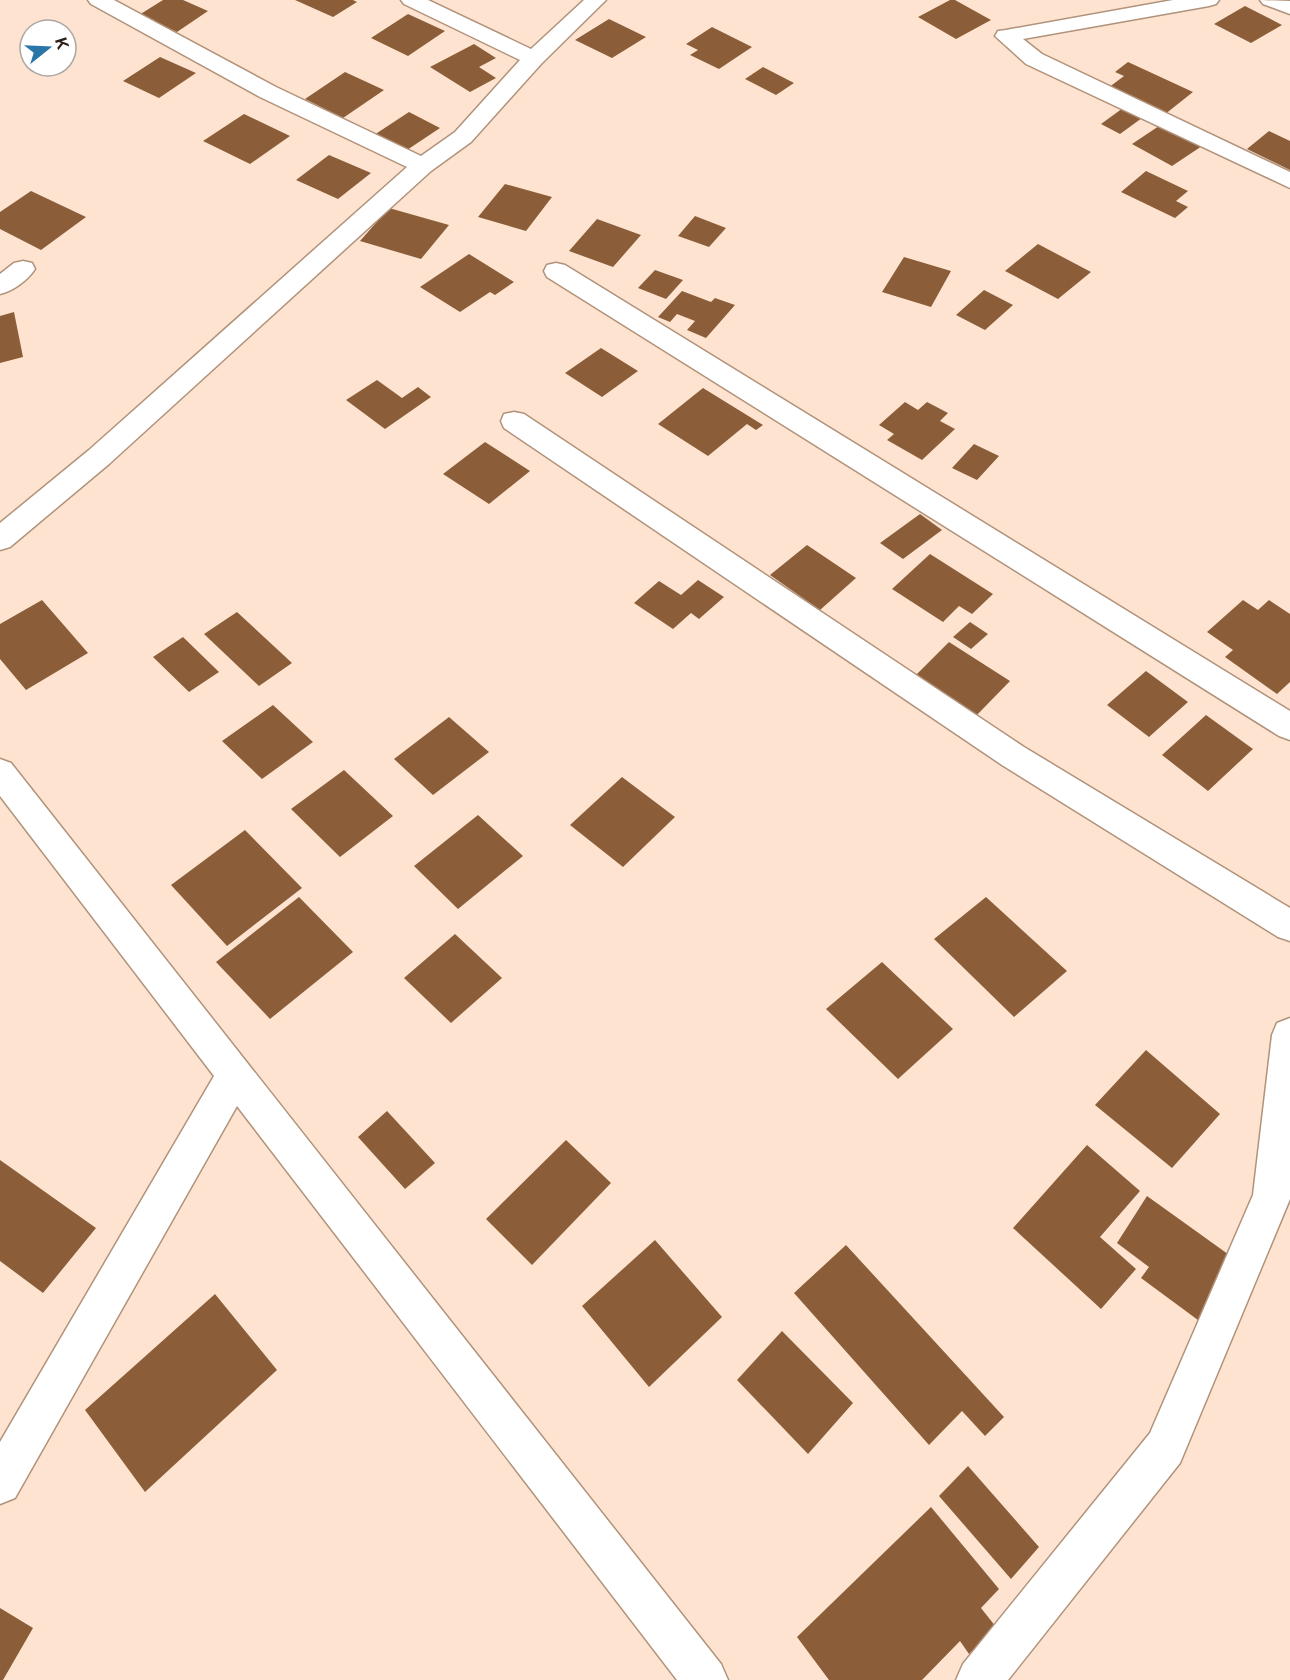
<svg xmlns="http://www.w3.org/2000/svg" width="1290" height="1680" font-family="Inter,sans-serif">
<style>
.building{fill:#8b5e39}
.lines{fill:none;stroke-linecap:round;stroke-linejoin:round}
.minor-casing{stroke:#b1927b;stroke-width:3}
.minor{fill:#fff;fill-rule:evenodd}
</style>
<rect width="100%" height="100%" fill="#fee4d0"/>
<!-- building -->
<path class="building" d="M 163,0 L 183,0 L 208,11 L 177,32 L 139,15 Z
M 295,0 L 353,0 L 357,2 L 333,17 Z
M 950,0 L 955,0 L 991,20 L 956,39 L 918,17 Z
M 1245,6 L 1282,25 L 1251,43 L 1214,24 Z
M 408,14 L 445,31 L 408,56 L 371,38 Z
M 609,19 L 646,37 L 612,58 L 575,40 Z
M 712,27 L 752,47 L 719,69 L 690,55 L 698,50 L 686,44 Z
M 474,44 L 496,58 L 479,67 L 496,78 L 470,92 L 430,67 Z
M 160,57 L 196,73 L 159,98 L 123,81 Z
M 1128,62 L 1193,92 L 1164,115 L 1108,88 L 1124,76 L 1115,72 Z
M 763,67 L 794,83 L 776,95 L 745,79 Z
M 345,72 L 384,90 L 343,118 L 305,99 Z
M 1123,108 L 1142,118 L 1120,134 L 1101,124 Z
M 409,112 L 440,128 L 404,152 L 374,135 Z
M 244,114 L 290,136 L 250,164 L 203,141 Z
M 1162,124 L 1202,146 L 1172,166 L 1132,144 Z
M 1269,131 L 1290,141 L 1290,170 L 1247,149 Z
M 329,155 L 371,173 L 338,199 L 296,180 Z
M 1146,171 L 1188,191 L 1176,201 L 1188,207 L 1175,218 L 1121,192 Z
M 505,184 L 552,197 L 526,231 L 478,217 Z
M 31,191 L 86,217 L 41,250 L 0,229 L 0,212 Z
M 389,208 L 449,225 L 421,259 L 360,241 Z
M 695,216 L 726,228 L 709,247 L 678,236 Z
M 597,219 L 641,235 L 613,267 L 569,251 Z
M 1038,244 L 1091,272 L 1058,299 L 1005,271 Z
M 469,254 L 514,282 L 495,295 L 490,292 L 460,312 L 420,287 Z
M 904,257 L 951,271 L 931,307 L 882,292 Z
M 655,270 L 683,280 L 666,299 L 638,288 Z
M 984,290 L 1013,305 L 985,330 L 956,315 Z
M 682,291 L 711,302 L 715,298 L 735,305 L 706,338 L 687,330 L 695,321 L 677,314 L 670,322 L 658,317 Z
M 14,312 L 23,357 L 0,363 L 0,316 Z
M 601,348 L 638,371 L 602,397 L 565,373 Z
M 377,380 L 402,398 L 418,387 L 431,397 L 385,429 L 346,400 Z
M 703,388 L 763,425 L 756,430 L 747,424 L 708,456 L 658,424 Z
M 905,402 L 918,410 L 927,402 L 948,413 L 940,421 L 955,429 L 922,460 L 887,440 L 894,434 L 879,425 Z
M 485,442 L 530,471 L 489,504 L 443,474 Z
M 974,444 L 999,456 L 977,480 L 952,468 Z
M 920,514 L 942,530 L 903,559 L 880,543 Z
M 807,545 L 856,578 L 820,610 L 770,575 Z
M 930,554 L 993,594 L 972,614 L 959,606 L 943,622 L 892,589 Z
M 698,580 L 724,597 L 699,619 L 691,613 L 673,629 L 634,603 L 659,581 L 681,595 Z
M 42,600 L 88,653 L 26,690 L 0,659 L 0,624 Z
M 1243,600 L 1258,610 L 1269,600 L 1290,614 L 1290,682 L 1277,694 L 1225,657 L 1233,650 L 1207,632 Z
M 237,612 L 292,663 L 259,686 L 204,634 Z
M 970,622 L 988,634 L 971,649 L 953,637 Z
M 183,637 L 219,672 L 189,692 L 153,657 Z
M 949,642 L 1010,681 L 974,718 L 913,678 Z
M 1146,671 L 1188,702 L 1149,737 L 1107,705 Z
M 273,705 L 313,742 L 262,779 L 222,741 Z
M 1206,715 L 1253,749 L 1208,791 L 1162,755 Z
M 449,717 L 489,752 L 433,795 L 394,759 Z
M 344,770 L 393,816 L 340,857 L 291,809 Z
M 622,777 L 675,817 L 623,867 L 570,825 Z
M 478,815 L 523,856 L 458,909 L 414,866 Z
M 245,830 L 302,888 L 227,946 L 171,885 Z
M 299,897 L 353,952 L 270,1019 L 216,962 Z
M 986,897 L 1067,971 L 1014,1017 L 934,939 Z
M 455,934 L 502,978 L 451,1023 L 404,978 Z
M 882,962 L 953,1029 L 898,1079 L 826,1009 Z
M 1146,1050 L 1220,1114 L 1172,1168 L 1095,1105 Z
M 387,1111 L 435,1163 L 405,1189 L 358,1137 Z
M 566,1140 L 611,1183 L 532,1265 L 486,1219 Z
M 1087,1145 L 1140,1191 L 1100,1237 L 1136,1269 L 1101,1309 L 1013,1228 Z
M 0,1160 L 96,1228 L 43,1293 L 0,1261 Z
M 1147,1196 L 1239,1262 L 1202,1323 L 1141,1278 L 1149,1267 L 1117,1243 Z
M 655,1240 L 722,1317 L 649,1387 L 582,1306 Z
M 846,1245 L 1004,1417 L 985,1436 L 962,1411 L 929,1445 L 794,1293 Z
M 215,1294 L 277,1370 L 145,1492 L 85,1410 Z
M 782,1331 L 853,1403 L 808,1454 L 737,1380 Z
M 968,1466 L 1039,1547 L 1011,1579 L 939,1496 Z
M 931,1507 L 999,1589 L 981,1608 L 996,1627 L 969,1654 L 960,1641 L 922,1680 L 829,1680 L 797,1637 Z
M 0,1608 L 33,1628 L 3,1680 L 0,1680 Z"/>
<g class="lines">
<!-- minor casing -->
<g class="minor-casing">
<path id="minor" d="M 88,0 L 114,0 L 276,87 L 421,156 L 455,132 L 520,60 L 404,4 L 401,0 L 428,0 L 531,49 L 584,0 L 606,0 L 542,63 L 471,142 L 431,171 L 109,464 L 10,547 L 0,550 L 0,523 L 89,450 L 407,167 L 260,97 L 91,4 Z
M 1173,0 L 1219,0 L 1216,4 L 1209,6 L 1023,39 L 1042,54 L 1290,172 L 1290,188 L 1026,64 L 995,36 L 998,31 L 1006,30 Z
M 1260,0 L 1290,1 L 1290,14 L 1263,4 Z
M 23,261 L 32,263 L 35,269 C 28,280 13,291 0,294 L 0,274 L 14,263 Z
M 556,263 L 565,265 L 1290,711 L 1290,740 L 1279,736 L 547,277 L 544,271 L 547,265 Z
M 514,412 L 524,414 L 1024,747 L 1290,908 L 1290,941 L 1278,937 L 1002,765 L 504,428 L 501,421 L 504,414 Z
M 0,759 L 11,763 L 721,1664 L 728,1680 L 677,1680 L 237,1106 L 15,1498 L 0,1504 L 0,1442 L 214,1076 L 0,796 Z
M 1290,1018 L 1290,1199 L 1180,1463 L 1008,1680 L 956,1680 L 963,1664 L 1150,1433 L 1253,1195 L 1272,1035 L 1277,1023 Z"/>
</g>
<!-- minor -->
<use href="#minor" class="minor"/>
</g>
<!-- north arrow -->
<g transform="translate(48 48) rotate(72)"><circle r="28" fill="#ffffff" stroke="#aba6a2" stroke-width="1.5"/>
<path d="M0-4.5L10 22L0 15L-10 22Z" fill="#2b76a9"/>
<text y="-9" font-size="16" font-weight="bold" text-anchor="middle" fill="#2c2017">K</text>
</g>
</svg>
